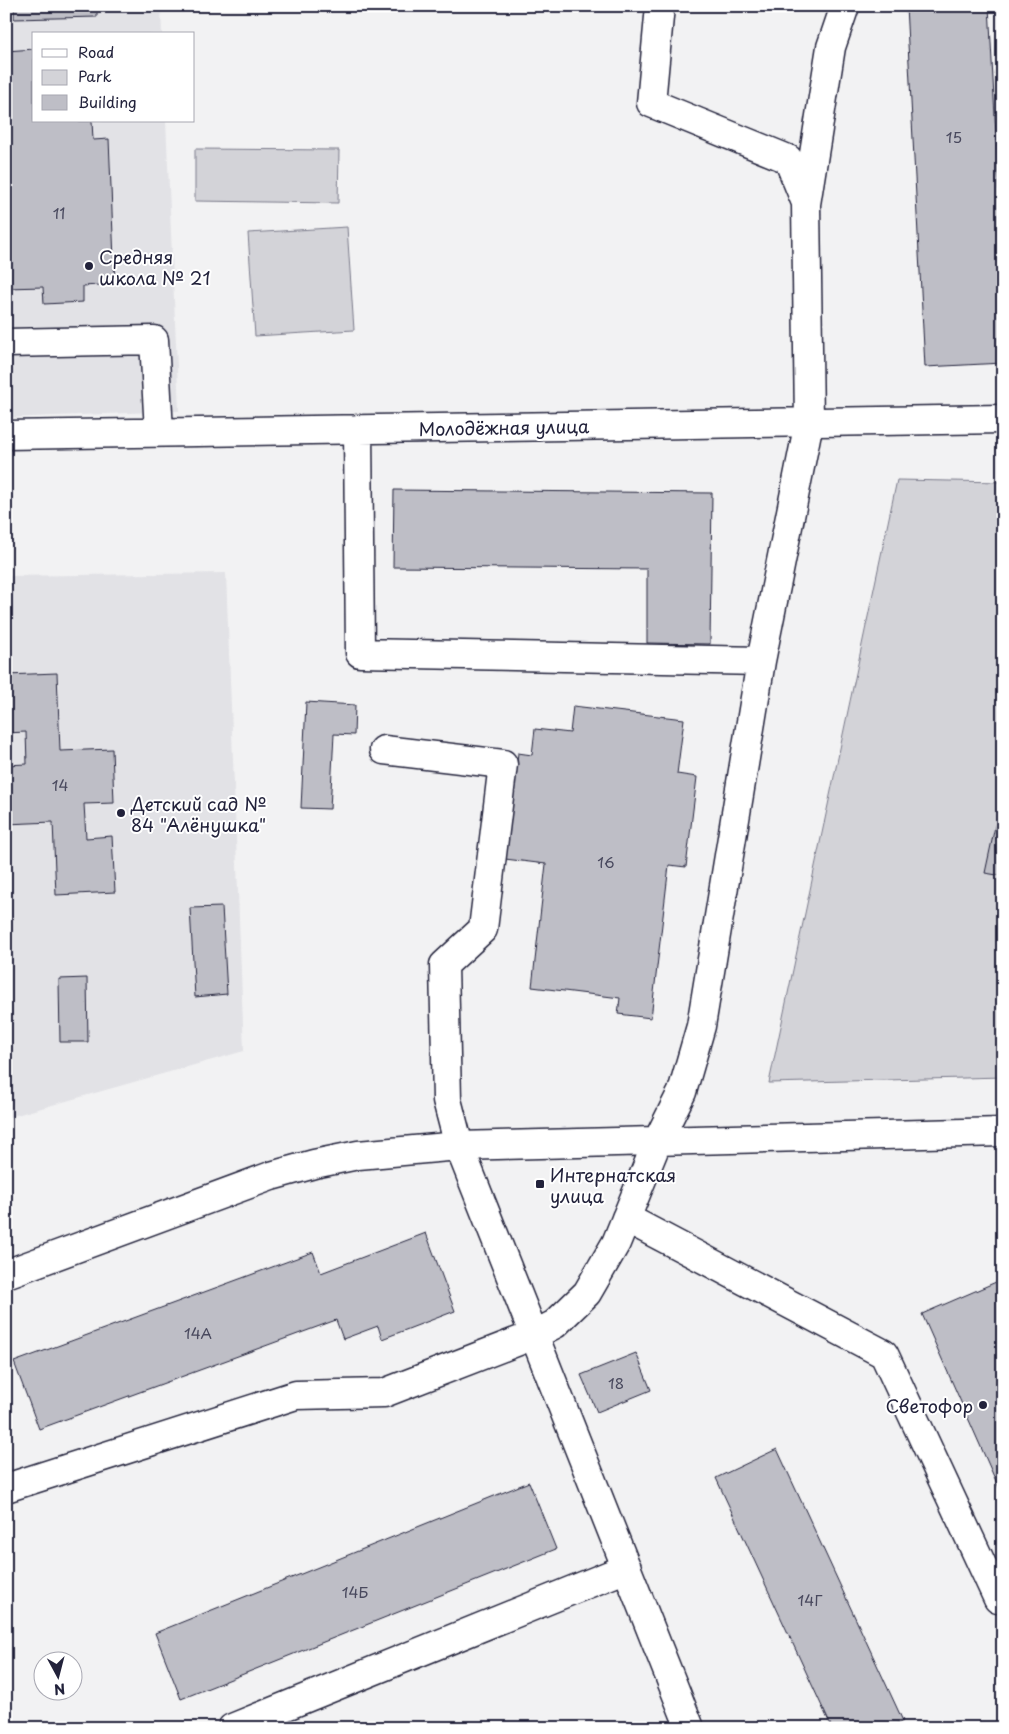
<svg xmlns="http://www.w3.org/2000/svg" width="1009" height="1734" font-family="'Playpen Sans',sans-serif">
<style>
.built{fill:#e2e2e6}
.green{fill:#d3d3d8;stroke:#7a7a8a}
.building{fill:#bebec6;stroke:#22223b}
.lines{fill:none;stroke-linecap:round;stroke-linejoin:round}
.minor-casing{stroke:#22223b;stroke-width:31}
.minor{stroke:#fff;stroke-width:28}
.poi-dot{fill:#22223b;stroke:#fff;stroke-width:2}
.labels{text-anchor:middle;dominant-baseline:central;stroke-width:4;stroke-linejoin:round;paint-order:stroke}
.number-label{font-size:15px;fill:#49495e}
.poi-label{font-size:18px;fill:#22223b;stroke:#fff;text-anchor:start}
.street-label{font-size:18px;fill:#22223b;stroke:#fff}
</style>
<rect width="100%" height="100%" fill="#f2f2f3"/>
<filter id="ink" filterUnits="userSpaceOnUse"><feTurbulence type="fractalNoise" baseFrequency=".02" numOctaves="2"/><feDisplacementMap in="SourceGraphic" scale="10" xChannelSelector="R" yChannelSelector="G"/><feConvolveMatrix kernelMatrix="1 2 1 2 8 2 1 2 1" color-interpolation-filters="sRGB"/></filter>
<g filter="url(#ink)">
<!-- built -->
<path class="built" d="M 6,6 L 161,6 L 162,34 L 34,34 L 34,121 L 166,121 L 179,411 L 6,418 Z
M 226,573 L 244,1051 L 6,1118 L 6,576 Z"/>
<!-- green -->
<path class="green" d="M 195,149 L 339,150 L 338,203 L 195,201 Z
M 347,227 L 354,330 L 255,336 L 248,233 Z
M 897,480 L 1003,482 L 1003,1077 L 769,1083 Z"/>
<!-- building -->
<path class="building" d="M 14,6 L 97,6 L 97,17 L 14,19 Z
M 906,6 L 989,6 L 1003,265 L 1003,363 L 925,367 Z
M 34,49 L 34,121 L 92,121 L 93,140 L 109,139 L 115,284 L 83,286 L 83,302 L 44,304 L 43,287 L 6,288 L 6,51 Z
M 394,490 L 712,493 L 710,644 L 647,643 L 647,569 L 393,567 Z
M 57,673 L 60,751 L 112,749 L 114,803 L 84,804 L 86,838 L 112,836 L 115,892 L 56,895 L 53,822 L 6,824 L 6,765 L 27,764 L 26,732 L 6,733 L 6,675 Z
M 306,702 L 355,705 L 354,735 L 334,734 L 330,809 L 301,808 Z
M 573,706 L 684,719 L 677,774 L 697,777 L 686,867 L 669,865 L 651,1018 L 618,1014 L 620,998 L 532,987 L 546,864 L 505,859 L 518,753 L 532,755 L 535,729 L 570,733 Z
M 1003,789 L 1003,876 L 985,873 Z
M 222,907 L 227,994 L 195,997 L 190,908 Z
M 87,978 L 88,1042 L 60,1042 L 59,979 Z
M 426,1233 L 455,1311 L 382,1339 L 378,1326 L 343,1339 L 336,1320 L 39,1429 L 14,1362 L 313,1252 L 321,1273 Z
M 1003,1279 L 1003,1497 L 922,1314 Z
M 636,1353 L 651,1390 L 597,1412 L 581,1375 Z
M 777,1449 L 903,1721 L 889,1728 L 832,1728 L 716,1478 Z
M 529,1482 L 556,1549 L 181,1699 L 155,1633 Z"/>
<g class="lines">
<!-- minor casing -->
<g class="minor-casing">
<path id="minor" d="M 660,6 L 651,103 L 788,159 L 806,203
M 6,343 L 154,340 L 159,432
M 358,429 L 360,653 L 761,661
M 6,435 L 1003,419
M 384,750 L 503,764 L 483,929 L 444,965 L 447,1100 L 459,1146 L 690,1728
M 626,1218 L 884,1354 L 998,1599
M 6,1274 L 271,1176 L 314,1164 L 358,1155 L 459,1146 L 1003,1132
M 6,1488 L 296,1395 L 384,1393 L 534,1335 L 555,1324 L 587,1293 L 616,1243 L 658,1140 L 682,1092 L 701,1026 L 761,661 L 809,422 L 806,204 L 831,47 L 845,6
M 232,1728 L 627,1568"/>
</g>
<!-- minor -->
<use href="#minor" class="minor"/>
</g>
</g>
<!-- markers -->
<g class="poi-dot">
<circle cx="89" cy="266" r="5"/>
<circle cx="121" cy="813" r="5"/>
<rect x="535" y="1179" width="10" height="10" rx="2.5"/>
<circle cx="983" cy="1405" r="5"/>
</g>
<g class="labels">
<!-- number labels -->
<g class="number-label">
<text x="954" y="136">15</text>
<text x="59" y="212">11</text>
<text x="60" y="784">14</text>
<text x="606" y="861">16</text>
<text x="198" y="1332">14А</text>
<text x="616" y="1382">18</text>
<text x="355" y="1591">14Б</text>
<text x="810" y="1599">14Г</text>
</g>
<!-- poi labels -->
<g class="poi-label">
<text x="99" y="256">Средняя<tspan x="99" dy="21">школа № 21</tspan></text>
<text x="131" y="803">Детский сад №<tspan x="131" dy="21">84 "Алёнушка"</tspan></text>
<text x="550" y="1174">Интернатская<tspan x="550" dy="21">улица</tspan></text>
<text x="973" y="1405" text-anchor="end">Светофор</text>
</g>
<!-- street labels -->
<g class="street-label">
<text transform="translate(504 427) rotate(-1)">Молодёжная улица</text>
</g>
</g>
<!-- margin -->
<rect width="1009" height="1734" fill="none" stroke="#fff" stroke-width="25"/>
<rect x="12" y="12" width="984" height="1709" fill="none" stroke="#22223b" stroke-width="2" filter="url(#ink)"/>
<!-- legend -->
<rect x="32" y="32" width="162" height="90" fill="#ffffff" stroke="#a7a7b1"/>
<rect x="42" y="49" width="25" height="8" fill="#ffffff" stroke="#a7a7b1"/>
<text x="78" y="58" font-size="15" fill="#22223b">Road</text>
<rect x="42" y="70" width="25" height="15" fill="#d3d3d8" stroke="#a7a7b1"/>
<text x="78" y="82" font-size="15" fill="#22223b">Park</text>
<rect x="42" y="95" width="25" height="15" fill="#bebec6" stroke="#a7a7b1"/>
<text x="78" y="108" font-size="15" fill="#22223b">Building</text>
<!-- north arrow -->
<g transform="translate(58 1676) rotate(173)"><circle r="24" fill="#ffffff" stroke="#a7a7b1"/>
<path d="M0-4L9 19L0 12L-9 19Z" fill="#22223b"/>
<text y="-8" font-size="14" font-weight="bold" text-anchor="middle" fill="#22223b">N</text>
</g>
</svg>
